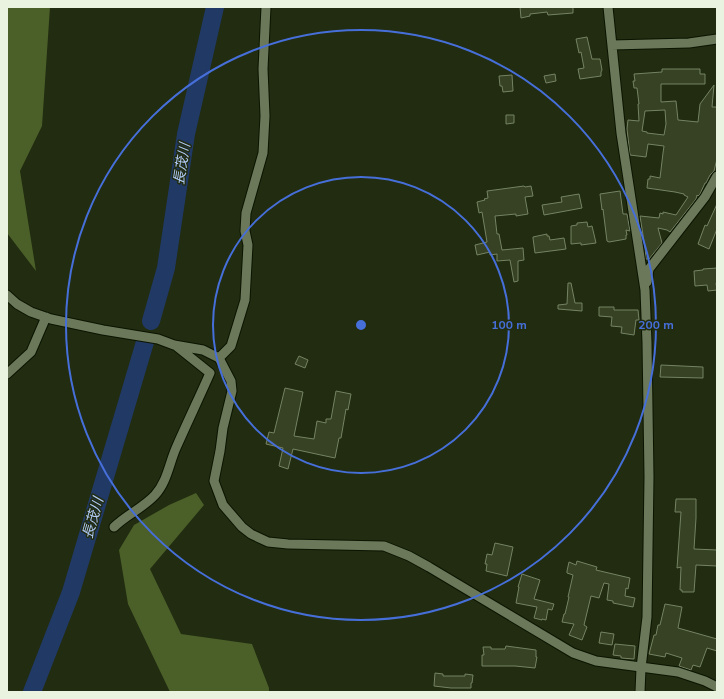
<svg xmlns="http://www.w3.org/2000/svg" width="724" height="699" font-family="'Nunito Sans','Noto Sans JP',sans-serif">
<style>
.forest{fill:#4b5f29}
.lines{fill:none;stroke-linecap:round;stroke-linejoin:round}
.river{stroke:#213965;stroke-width:18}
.building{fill:#374225;stroke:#758363;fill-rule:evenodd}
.street-casing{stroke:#0b1400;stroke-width:11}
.street{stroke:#6b7859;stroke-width:9}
.ring{fill:none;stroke:#466fda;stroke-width:2}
.labels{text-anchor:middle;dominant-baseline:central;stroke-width:3;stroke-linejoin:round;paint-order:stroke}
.water-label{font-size:14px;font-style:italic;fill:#b0c9f5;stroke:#212c10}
.centre{fill:#466fda;stroke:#212c10;stroke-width:2}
.ring-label{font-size:12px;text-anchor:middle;font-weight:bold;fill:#466fda;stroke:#212c10;stroke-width:3;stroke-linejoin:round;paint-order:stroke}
</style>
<rect width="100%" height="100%" fill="#212c10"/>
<!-- forest -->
<path class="forest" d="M 7,7 L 50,7 L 42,126 L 20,171 L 36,271 L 7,233 Z
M 196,493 L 204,505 L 150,569 L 181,634 L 252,644 L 269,688 L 269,692 L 170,692 L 128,604 L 119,550 L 134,525 L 169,505 Z"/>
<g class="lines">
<!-- river -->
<path class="river" d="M 151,321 L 166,268 L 186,134 L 215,7
M 32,692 L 71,592 L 145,342"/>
</g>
<!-- building -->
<path class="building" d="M 520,7 L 573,7 L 573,13 L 548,15 L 547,12 L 530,14 L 530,16 L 521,18 Z
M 587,37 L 592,59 L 600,59 L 602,70 L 601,72 L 601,76 L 580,79 L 578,69 L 584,68 L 581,52 L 579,53 L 576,39 Z
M 662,69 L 700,69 L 700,74 L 705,74 L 705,84 L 661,84 L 661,102 L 676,101 L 678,120 L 698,122 L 700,104 L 714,85 L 712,107 L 717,107 L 717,159 L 714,171 L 710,175 L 706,183 L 705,183 L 700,194 L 698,196 L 697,195 L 696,199 L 670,232 L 667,230 L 658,228 L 662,243 L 649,259 L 646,259 L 645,248 L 640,216 L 659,218 L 660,213 L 663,214 L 663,212 L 676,215 L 688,197 L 684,195 L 684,194 L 675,192 L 647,188 L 648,179 L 650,179 L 650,176 L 660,178 L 663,153 L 664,146 L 648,144 L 646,157 L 630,155 L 627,129 L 628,120 L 639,121 L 638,104 L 639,104 L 637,88 L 634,88 L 633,81 L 635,81 L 634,74 L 662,72 ZM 665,110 L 666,124 L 664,135 L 647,133 L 647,132 L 642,131 L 645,111 Z
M 555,74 L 556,81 L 546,83 L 544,76 Z
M 512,75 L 513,91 L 503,92 L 502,86 L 500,86 L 499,76 Z
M 506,115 L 514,115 L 514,123 L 506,124 Z
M 524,186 L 525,187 L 531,186 L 533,196 L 525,197 L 528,214 L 516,216 L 516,214 L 495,216 L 497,234 L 499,234 L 502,250 L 523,248 L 524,260 L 518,261 L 518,281 L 514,282 L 510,260 L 497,261 L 497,254 L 490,255 L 490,252 L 477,255 L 475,245 L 487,242 L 482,212 L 479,213 L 477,202 L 485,200 L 484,199 L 488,198 L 487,191 Z
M 620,191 L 623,214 L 627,214 L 630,231 L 626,230 L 627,235 L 626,235 L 626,239 L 609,242 L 607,241 L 603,209 L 602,210 L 600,194 Z
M 579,194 L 582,208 L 544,215 L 542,205 L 562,202 L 561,197 Z
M 717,204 L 717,229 L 709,249 L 698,244 L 705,225 L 707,226 Z
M 587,222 L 588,227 L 592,226 L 596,243 L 581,245 L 581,243 L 571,244 L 571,226 L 577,225 L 577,223 Z
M 547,234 L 547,236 L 549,236 L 550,240 L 564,238 L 566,249 L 535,253 L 533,238 L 533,237 Z
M 717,268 L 717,283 L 716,283 L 717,290 L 708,291 L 707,285 L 695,286 L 694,271 L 703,270 L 703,269 Z
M 568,283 L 571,283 L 575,303 L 582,303 L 582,311 L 558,309 L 558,305 L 567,304 Z
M 599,307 L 614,307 L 614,310 L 638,310 L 639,320 L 636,320 L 634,335 L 621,333 L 622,327 L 611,326 L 612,317 L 599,316 Z
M 299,356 L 308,360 L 305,368 L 295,364 Z
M 661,365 L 703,367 L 703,378 L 660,377 Z
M 285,388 L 303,392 L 294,436 L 314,439 L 317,421 L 326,423 L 326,419 L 331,419 L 336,391 L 351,394 L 348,410 L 346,409 L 341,438 L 339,438 L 335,458 L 293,449 L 288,469 L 279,466 L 283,448 L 266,444 L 269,432 L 274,433 Z
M 676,499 L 696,499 L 696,518 L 694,549 L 717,550 L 717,566 L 696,565 L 694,592 L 682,592 L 682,590 L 680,590 L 681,567 L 677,568 L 681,512 L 675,512 Z
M 495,543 L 513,547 L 507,576 L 486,571 L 487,564 L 485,564 L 487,554 L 492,555 Z
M 577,561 L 597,567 L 596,570 L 630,578 L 628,589 L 626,588 L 625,596 L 635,598 L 633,607 L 613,603 L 613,601 L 607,600 L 609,584 L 604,583 L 599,598 L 591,596 L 584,625 L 587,627 L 582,640 L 569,635 L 574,624 L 562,622 L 564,614 L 565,614 L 569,597 L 568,597 L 573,575 L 567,573 L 567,571 L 569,562 L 576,565 Z
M 522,574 L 540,580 L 534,599 L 554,604 L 552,610 L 548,609 L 546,620 L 542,619 L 542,620 L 534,618 L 537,607 L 516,603 L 519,587 L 518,587 Z
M 665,604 L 682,607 L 678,628 L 717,639 L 717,651 L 707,648 L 700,667 L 693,665 L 691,670 L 679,666 L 682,658 L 666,653 L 665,657 L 649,654 L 654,635 L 656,635 L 658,625 L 660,625 Z
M 601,632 L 614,634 L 612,645 L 599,643 Z
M 615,644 L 635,646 L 634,659 L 621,658 L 621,656 L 613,655 Z
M 506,646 L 536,650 L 536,657 L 537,657 L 535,668 L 515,666 L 482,666 L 482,655 L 484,655 L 483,647 L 491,647 L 491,649 L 505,649 Z
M 435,673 L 443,674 L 443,676 L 465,676 L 465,674 L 473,675 L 472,683 L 471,683 L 471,688 L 451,688 L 434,686 Z"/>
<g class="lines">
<!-- street casing -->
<g class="street-casing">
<path id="street" d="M 608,7 L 621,133 L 645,290 L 647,343 L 649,477 L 647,617 L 641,668 L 640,692
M 612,45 L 689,43 L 717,39
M 647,282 L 649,269 L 705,197 L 717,176
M 7,295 L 17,304 L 31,312 L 51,319 L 103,330 L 158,339 L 174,345 L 203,350 L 219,358 L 231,381 L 232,391 L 223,428 L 220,451 L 214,481 L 223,505 L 242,527 L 251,534 L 268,542 L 288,544 L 384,546 L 409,556 L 429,567 L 573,653 L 596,661 L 678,672 L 705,681 L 717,687
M 219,358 L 231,346 L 245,300 L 248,245 L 245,231 L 246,213 L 263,153 L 265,116 L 263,69 L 266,7
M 7,374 L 31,352 L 46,317
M 114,527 C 126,515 143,508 155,495 C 167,482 169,464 176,448 C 187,423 199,398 210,373 L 175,345"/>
</g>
<!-- street -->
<use href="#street" class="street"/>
</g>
<!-- distance rings -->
<g class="ring">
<circle cx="361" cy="325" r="148"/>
<circle cx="361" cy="325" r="295"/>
</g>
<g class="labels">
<!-- water labels -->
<g class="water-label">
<text transform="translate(182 164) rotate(-81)">長茂川</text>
<text transform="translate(93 518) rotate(-74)">長茂川</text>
</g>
</g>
<circle cx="361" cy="325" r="6" class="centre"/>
<g class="ring-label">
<text x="509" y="329">100 m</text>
<text x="656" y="329">200 m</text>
</g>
<!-- border -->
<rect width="724" height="699" fill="none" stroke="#eaf2e0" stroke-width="16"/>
</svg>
